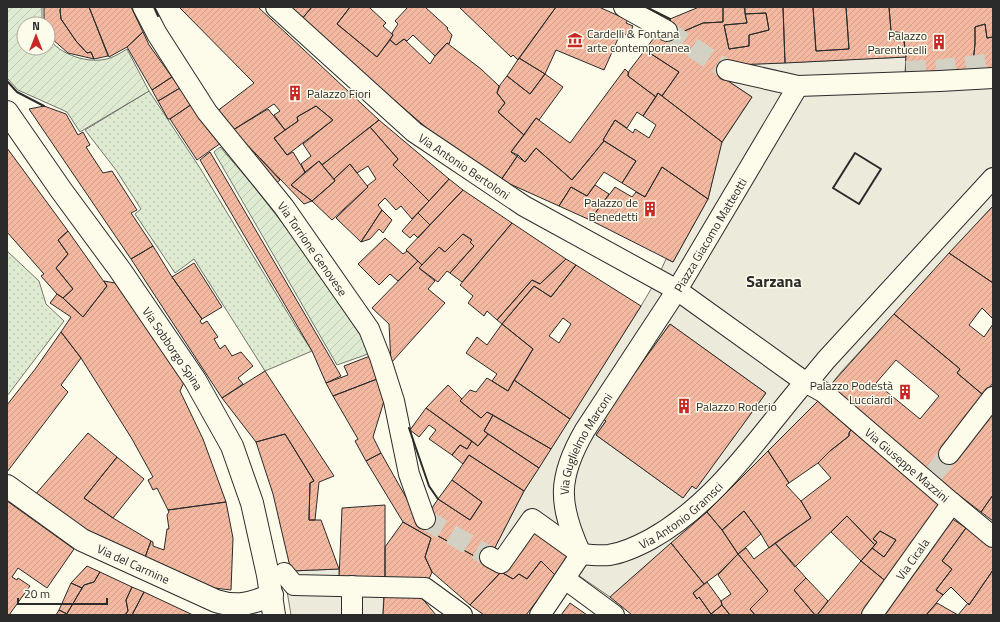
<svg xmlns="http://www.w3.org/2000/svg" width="1000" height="622" font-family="'Titillium Web',sans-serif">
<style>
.grass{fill:url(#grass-dots);stroke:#74746e}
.garden{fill:url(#garden-furrows);stroke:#74746e}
.parking{fill:#eceadb;stroke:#74746e;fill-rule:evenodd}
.building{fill:url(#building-hatch);stroke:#2b2b2b;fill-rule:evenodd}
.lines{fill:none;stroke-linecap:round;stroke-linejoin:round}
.pedestrian-tunnel{stroke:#d3d1c4;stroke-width:20;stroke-dasharray:20 10;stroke-linecap:butt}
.pedestrian-casing{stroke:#2b2b2b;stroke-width:22}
.minor-casing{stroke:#2b2b2b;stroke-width:24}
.tertiary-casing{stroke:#2b2b2b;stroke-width:24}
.pedestrian{stroke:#fdfbea;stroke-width:20}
.minor{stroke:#fdfbea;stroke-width:22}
.tertiary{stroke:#fdfbea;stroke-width:22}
.wall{stroke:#2b2b2b;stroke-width:2}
.labels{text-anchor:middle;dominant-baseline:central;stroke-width:3;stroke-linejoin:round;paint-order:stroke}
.poi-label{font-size:12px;fill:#2b2b2b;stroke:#fdfbea;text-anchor:start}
.street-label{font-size:12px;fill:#2b2b2b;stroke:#fdfbea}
.district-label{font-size:16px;font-weight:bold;fill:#2b2b2b;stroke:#fdfbea}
</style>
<defs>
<pattern id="grass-dots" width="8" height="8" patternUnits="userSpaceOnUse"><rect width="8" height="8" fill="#deebd1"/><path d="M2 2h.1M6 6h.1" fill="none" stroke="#bfcab4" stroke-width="1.8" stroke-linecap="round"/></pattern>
<pattern id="garden-furrows" width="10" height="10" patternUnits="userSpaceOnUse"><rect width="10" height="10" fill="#deebd1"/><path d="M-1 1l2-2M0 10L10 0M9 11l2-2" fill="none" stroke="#bfcab4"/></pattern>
<pattern id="building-hatch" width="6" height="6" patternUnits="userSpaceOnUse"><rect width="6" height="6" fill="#f2b8a0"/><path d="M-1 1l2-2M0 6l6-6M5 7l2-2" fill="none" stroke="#d09e8a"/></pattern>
</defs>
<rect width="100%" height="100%" fill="#fdfbea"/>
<!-- grass -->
<path class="grass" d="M 149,91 L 200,168 L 295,325 L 312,351 L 265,371 L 194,259 L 175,273 L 135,214 L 141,209 L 116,170 L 85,130 Z
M 7,251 L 39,281 L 46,304 L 64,321 L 7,396 Z"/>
<!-- garden -->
<path class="garden" d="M 7,7 L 42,7 L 42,24 L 24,24 L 24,48 L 48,48 L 48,37 C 59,55 90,65 110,58 C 116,56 122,52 127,49 L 149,91 L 80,132 L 67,112 L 18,90 L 7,78 Z
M 220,147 L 252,184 L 300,246 L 361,336 L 368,354 L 337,365 L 214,152 Z"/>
<!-- parking -->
<path class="parking" d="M 906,57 L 993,69 L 993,206 L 841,372 L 818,401 L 707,512 L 610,597 L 562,564 L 490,557 L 524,491 L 641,306 L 657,279 L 666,259 L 673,262 L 708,199 L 721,144 L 752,97 L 719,75 L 733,65 ZM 670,324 L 766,393 L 696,488 L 692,486 L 683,498 L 596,435 L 606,421 L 602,418 Z
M 339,569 L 339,577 L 384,587 L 383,615 L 291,615 L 284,573 L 291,571 Z"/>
<!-- building -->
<path class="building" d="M 44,7 L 61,7 L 60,10 L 61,19 L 76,41 L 87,53 L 91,52 L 94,59 L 68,53 L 51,38 L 48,32 L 48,24 L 44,24 Z
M 61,7 L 89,7 L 108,56 L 94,59 L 91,52 L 87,53 L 76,41 L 61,19 L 60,10 Z
M 89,7 L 131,7 L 143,32 L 127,47 L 109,57 Z
M 179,7 L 258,7 L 379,120 L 322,165 L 319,161 L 305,172 L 301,164 L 311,156 L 303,144 L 333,120 L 316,106 L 297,117 L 298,121 L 285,130 L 274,115 L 280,111 L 274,104 L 233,130 L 216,112 L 254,83 Z
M 287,7 L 312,7 L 301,20 Z
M 312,7 L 350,7 L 337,24 L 377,57 L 390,40 L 396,45 L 404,39 L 430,64 L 435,56 L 447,43 L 481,69 L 499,86 L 497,93 L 505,103 L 498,112 L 524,135 L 511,152 L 518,155 L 501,180 L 450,148 L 301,20 Z
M 350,7 L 369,7 L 386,23 L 383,26 L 393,35 L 377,57 L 337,24 Z
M 408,7 L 425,7 L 448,28 L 447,29 L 452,35 L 449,44 L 447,43 L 435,56 L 413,35 L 407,41 L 404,39 L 396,45 L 390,40 L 393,35 L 392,33 L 398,24 L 395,21 Z
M 459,7 L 556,7 L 518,60 L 513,55 L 511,57 Z
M 556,7 L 599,7 L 628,20 L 626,23 L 633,26 L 629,36 L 621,32 L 604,70 L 556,50 L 545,74 L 519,58 Z
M 699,7 L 723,7 L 723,22 L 703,23 L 682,32 L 672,25 L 670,19 Z
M 723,7 L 744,7 L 747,23 L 724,25 L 729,49 L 749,46 L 749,35 L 769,30 L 766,13 L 745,14 L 745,7 L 783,7 L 785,63 L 733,65 L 719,75 L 752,97 L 722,142 L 662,96 L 679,72 L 645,50 L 656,35 L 661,40 L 672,25 L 682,32 L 703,23 L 723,22 Z
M 783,7 L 813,7 L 816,51 L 849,49 L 846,7 L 889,7 L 891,31 L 895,33 L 894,40 L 904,39 L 906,57 L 785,63 Z
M 813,7 L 846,7 L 849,49 L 816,51 Z
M 889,7 L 993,7 L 993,37 L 987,38 L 985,24 L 975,27 L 975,44 L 972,72 L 905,77 L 906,52 L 902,33 L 898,33 L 898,32 L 895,32 L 895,33 L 891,31 Z
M 766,13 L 769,30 L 749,35 L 749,46 L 729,49 L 724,25 L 747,23 L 745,14 Z
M 985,24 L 987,38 L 993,37 L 993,69 L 972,72 L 975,44 L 975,27 Z
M 143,32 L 149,45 L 172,77 L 152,90 L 127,47 Z
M 645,50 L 679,72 L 662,96 L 658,93 L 656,97 L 628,76 L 629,71 Z
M 519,58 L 545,74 L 530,94 L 507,76 Z
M 625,69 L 628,72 L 628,76 L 656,97 L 643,116 L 637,112 L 627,128 L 615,120 L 603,140 L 604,141 L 572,180 L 536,148 L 525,162 L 511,152 L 536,118 L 570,143 Z
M 545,74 L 563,87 L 539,120 L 536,118 L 524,135 L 498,112 L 505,103 L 497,93 L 500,85 L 507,76 L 530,94 Z
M 172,77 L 180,88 L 158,101 L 152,90 Z
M 180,88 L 192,104 L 170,119 L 168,119 L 158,101 Z
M 658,93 L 722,142 L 708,199 L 662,167 L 645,197 L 622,183 L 636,161 L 603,140 L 615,120 L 633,133 L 635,129 L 649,138 L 656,125 L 643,116 Z
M 192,104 L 221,143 L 197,160 L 170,119 Z
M 44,106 L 66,114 L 78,135 L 83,132 L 90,145 L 86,147 L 103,173 L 112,171 L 137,210 L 131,213 L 153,246 L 131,259 L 29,109 Z
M 316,106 L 333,120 L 287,155 L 274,138 L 298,121 L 297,117 Z
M 268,109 L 285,130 L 274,138 L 287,155 L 293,152 L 305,172 L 291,185 L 312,201 L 304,204 L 233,130 Z
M 379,120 L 449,179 L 429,201 L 393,165 L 398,159 L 370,127 Z
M 370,127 L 398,159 L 393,165 L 429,201 L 412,219 L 401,206 L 396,210 L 385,198 L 378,205 L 382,210 L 361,242 L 336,218 L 368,187 L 367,186 L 376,179 L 368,166 L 357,173 L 350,164 L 334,179 L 322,165 Z
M 604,141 L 636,161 L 622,183 L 604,172 L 587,196 L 571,187 L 559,206 L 501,180 L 518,155 L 525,162 L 536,148 L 572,180 Z
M 7,148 L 68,231 L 58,240 L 68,254 L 56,268 L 73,289 L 63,298 L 57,294 L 41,276 L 44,274 L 7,232 Z
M 210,152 L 227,181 L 341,376 L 326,383 L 312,351 L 200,160 Z
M 256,154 L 280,180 L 274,185 L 251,159 Z
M 319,161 L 335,181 L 312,201 L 291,185 Z
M 350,164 L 368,187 L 332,220 L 312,201 L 335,181 L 334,179 Z
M 662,167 L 708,199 L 673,262 L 590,220 L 615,187 L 632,197 L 636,192 L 645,197 Z
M 449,179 L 463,190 L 430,225 L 418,213 Z
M 595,185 L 609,194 L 590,220 L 559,206 L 571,187 L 587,196 Z
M 463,190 L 512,223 L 462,282 L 450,273 L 474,246 L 470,242 L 472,240 L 463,234 L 445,252 L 439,247 L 422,265 L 406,250 Z
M 993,206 L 993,283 L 949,253 Z
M 382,210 L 392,220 L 383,233 L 379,229 L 370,239 L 361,242 Z
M 418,213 L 430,225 L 418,238 L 414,234 L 410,238 L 402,231 Z
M 512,223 L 566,259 L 540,284 L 532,280 L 497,320 L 487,311 L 484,316 L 468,303 L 473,296 L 460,285 Z
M 68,231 L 107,286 L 83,317 L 63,298 L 73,289 L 56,268 L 68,254 L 58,240 Z
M 463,234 L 472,240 L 470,242 L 474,246 L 450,273 L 447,271 L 438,282 L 419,268 L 439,247 L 445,252 Z
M 385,238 L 403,254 L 407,251 L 418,261 L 398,281 L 390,274 L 379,285 L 358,264 Z
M 153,246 L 172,277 L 202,319 L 200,321 L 202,324 L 207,321 L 218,337 L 214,339 L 220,349 L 225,345 L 232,356 L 241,352 L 253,366 L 238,378 L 243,384 L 222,398 L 131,259 Z
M 949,253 L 993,283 L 993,383 L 983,395 L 957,373 L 960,369 L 894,314 Z
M 566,259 L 576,265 L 551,297 L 534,286 L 502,324 L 497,320 L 532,280 L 540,284 Z
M 418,261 L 422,265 L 419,268 L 435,281 L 428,289 L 445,303 L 391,363 L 389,324 L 372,308 Z
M 194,263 L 222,307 L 202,319 L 172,277 Z
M 576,265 L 641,306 L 570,419 L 514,380 L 533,349 L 502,324 L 534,286 L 551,297 ZM 563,318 L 571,324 L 559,343 L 549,336 Z
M 104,281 L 115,283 L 184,382 L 180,391 L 203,439 L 226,502 L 168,510 L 157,488 L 153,490 L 148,480 L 153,477 L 132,439 L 81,358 L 61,332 L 71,317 L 50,303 L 57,294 L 63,298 L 83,317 L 107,286 Z
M 982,308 L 993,319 L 993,324 L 984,337 L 969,325 Z
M 894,314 L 960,369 L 957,373 L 987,398 L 930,473 L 827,389 Z
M 502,324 L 533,349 L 508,391 L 492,381 L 497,374 L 466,353 L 477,337 L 487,345 Z
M 670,324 L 766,393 L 696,489 L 692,486 L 683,498 L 596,435 L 606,421 L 602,418 Z
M 61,332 L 81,358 L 61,385 L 68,392 L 7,472 L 7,405 L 36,368 Z
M 370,356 L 377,379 L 333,396 L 326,383 L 348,375 L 344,366 Z
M 896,360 L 939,396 L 920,419 L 876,383 Z
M 265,371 L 334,476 L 319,482 L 315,520 L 309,520 L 310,483 L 314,481 L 285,434 L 256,442 L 222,398 Z
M 487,378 L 508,391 L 514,380 L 570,419 L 551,449 L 487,412 L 481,418 L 460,401 L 470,390 L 476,392 Z
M 377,379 L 384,401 L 373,437 L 381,453 L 366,461 L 355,441 L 358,439 L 333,396 Z
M 448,385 L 462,399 L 460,401 L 481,418 L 487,412 L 493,415 L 484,431 L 488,434 L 478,446 L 426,408 Z
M 818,401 L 851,430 L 849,433 L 849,436 L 830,451 L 818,463 L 789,483 L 768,451 Z
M 993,403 L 993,495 L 981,512 L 930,473 L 946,452 Z
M 426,408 L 472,441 L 467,449 L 460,445 L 452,455 L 429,439 L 436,430 L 429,425 L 419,437 L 410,430 Z
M 493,415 L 551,449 L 539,468 L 484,431 Z
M 851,430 L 943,508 L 888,583 L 861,561 L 872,548 L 884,557 L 896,540 L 880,531 L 873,539 L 877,542 L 875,545 L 847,516 L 795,567 L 775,543 L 811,518 L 801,501 L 831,478 L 818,463 L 830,451 L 849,436 L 849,433 Z
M 88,433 L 117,457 L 84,498 L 113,518 L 151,541 L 144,560 L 99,538 L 35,495 Z
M 285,434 L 314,481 L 310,483 L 309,520 L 321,520 L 339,569 L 291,571 L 273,494 L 256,442 Z
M 488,434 L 539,468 L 524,491 L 469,455 L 463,464 L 452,455 L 460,445 L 467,449 L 472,441 L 478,446 Z
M 768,451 L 789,483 L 786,485 L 801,501 L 811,518 L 769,548 L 761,534 L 744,511 L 722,530 L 707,512 Z
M 381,453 L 421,524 L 420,526 L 487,563 L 501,572 L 470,605 L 432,572 L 425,557 L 431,538 L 403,522 L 366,461 Z
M 469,455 L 524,491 L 487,563 L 420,526 L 438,499 L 470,520 L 482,502 L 452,480 Z
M 117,457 L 144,479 L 113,518 L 84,498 Z
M 452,480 L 482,502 L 470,520 L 438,499 Z
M 993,495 L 993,521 L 981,512 Z
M 7,501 L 74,549 L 47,588 L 18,568 L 12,577 L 17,580 L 18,578 L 30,586 L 9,615 L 7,615 Z
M 226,502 L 233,538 L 231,590 L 206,587 L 144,560 L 151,541 L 153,542 L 153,546 L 164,550 L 167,529 L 169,529 L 167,515 L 169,512 L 168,510 Z
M 385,505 L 385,578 L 339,578 L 342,508 Z
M 744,511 L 761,534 L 738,554 L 722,530 Z
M 707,512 L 722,530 L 738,554 L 719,573 L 704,584 L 671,543 Z
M 847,516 L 875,545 L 861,561 L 831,532 Z
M 951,518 L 966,528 L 942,561 L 952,569 L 936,590 L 943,595 L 926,615 L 881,615 Z
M 403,522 L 431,538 L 425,557 L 432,572 L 429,579 L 385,578 L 385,547 Z
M 966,528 L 993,547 L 993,570 L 969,605 L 951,587 L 943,595 L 936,590 L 952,569 L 942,561 Z
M 535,529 L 569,553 L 556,576 L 541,561 L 527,579 L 519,574 L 513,579 L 501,572 Z
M 880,531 L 896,540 L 884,557 L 872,548 L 877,542 L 873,539 Z
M 671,543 L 704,584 L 693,593 L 697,599 L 699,597 L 711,614 L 722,605 L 730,615 L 632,615 L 610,597 Z
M 775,543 L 806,578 L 794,590 L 815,615 L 755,615 L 750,609 L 768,591 L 738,554 L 746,548 L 754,559 Z
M 738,554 L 768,591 L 750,609 L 755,615 L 730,615 L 722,605 L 721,601 L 731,594 L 718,575 Z
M 541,561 L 556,576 L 526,615 L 484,615 L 470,605 L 501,572 L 513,579 L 519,574 L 527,579 Z
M 861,561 L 888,583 L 865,615 L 817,615 Z
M 87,566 L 100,572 L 94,582 L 84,585 L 82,588 L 71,583 Z
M 993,570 L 993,615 L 958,615 L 968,603 L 969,605 Z
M 100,572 L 132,587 L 126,600 L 128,611 L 125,615 L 66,615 L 84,585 L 94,582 Z
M 806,578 L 828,601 L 817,615 L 815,615 L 794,590 Z
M 707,582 L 721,601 L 722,605 L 711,614 L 699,597 L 697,599 L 693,593 Z
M 71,583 L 82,588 L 67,614 L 59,610 Z
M 132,587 L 144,592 L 132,615 L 125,615 L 128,611 L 126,600 Z
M 144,592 L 193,615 L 132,615 Z
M 384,597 L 421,597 L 436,615 L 383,615 Z
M 570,603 L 587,615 L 561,615 Z
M 937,603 L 958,615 L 926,615 Z
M 59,610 L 67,614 L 66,615 L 56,615 Z"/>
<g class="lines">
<!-- pedestrian-tunnel -->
<path class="pedestrian-tunnel" d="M 667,31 L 727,70
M 906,71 L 944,69 L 993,63
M 933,475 L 949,454
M 425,519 L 490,557"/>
<!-- pedestrian casing -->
<g class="pedestrian-casing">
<g id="pedestrian">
<path id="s1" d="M 143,7 L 157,34 L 207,112 L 284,207 L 369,329 L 380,357 L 394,401 L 409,474 L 425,519"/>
<path id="s2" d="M 276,7 L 414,132 L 524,206 L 677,290 L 805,382 L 823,392 L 952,503 L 993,537"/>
<path d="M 624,7 L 667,31"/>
<path d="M 727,70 L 798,86 L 940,81 L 993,78"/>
<path d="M 949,454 L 993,397"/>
<path id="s3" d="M 581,554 C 590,555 600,556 609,555 C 623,553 638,546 651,539 C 717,502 757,438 805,382 L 812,377 L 826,360 L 993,178"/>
<path id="s4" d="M 581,554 C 558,504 557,478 585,430 L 677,290 L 798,86"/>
<path d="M 490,557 L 501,563 L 532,519 L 581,554"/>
<path d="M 284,573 L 294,585 L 425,588 L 462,615"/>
<path d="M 565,579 L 614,615"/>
<path d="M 352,586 L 352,615"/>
<path d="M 540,615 L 581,554"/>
<path id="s5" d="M 872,615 L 952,503"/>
</g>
</g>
<!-- minor casing -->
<g class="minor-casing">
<g id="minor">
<path id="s6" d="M 7,486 L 82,540 L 216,601 C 238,608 252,603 272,595"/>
</g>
</g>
<!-- tertiary casing -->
<g class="tertiary-casing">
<g id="tertiary">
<path id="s7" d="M 7,112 L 61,190 L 120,270 L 195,380 L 232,446 L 252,503 L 268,575 L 274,615"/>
</g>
</g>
<!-- pedestrian -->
<use href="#pedestrian" class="pedestrian"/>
<!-- minor -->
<use href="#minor" class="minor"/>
<!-- tertiary -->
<use href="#tertiary" class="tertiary"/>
<!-- wall -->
<path class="wall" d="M 154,7 L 158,16
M 646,7 L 670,19
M 7,81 L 17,92 L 44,106
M 855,153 L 881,169 L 859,204 L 833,188 Z
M 409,428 L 429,486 L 438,499"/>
</g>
<!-- icons -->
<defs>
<g id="museum-bare" transform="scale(1.2)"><path d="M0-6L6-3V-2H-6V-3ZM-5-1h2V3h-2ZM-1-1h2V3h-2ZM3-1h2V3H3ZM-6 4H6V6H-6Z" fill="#c62828" stroke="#fdfbea" stroke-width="2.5" paint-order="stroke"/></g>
<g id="building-bare" transform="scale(1.2)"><path d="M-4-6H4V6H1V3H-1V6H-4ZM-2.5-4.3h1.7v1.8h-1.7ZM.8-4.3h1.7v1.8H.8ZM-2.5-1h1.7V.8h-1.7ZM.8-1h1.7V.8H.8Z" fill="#c62828" stroke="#fdfbea" stroke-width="2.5" paint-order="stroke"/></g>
</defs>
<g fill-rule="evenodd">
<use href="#museum-bare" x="575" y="40"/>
<use href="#building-bare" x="939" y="42"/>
<use href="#building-bare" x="295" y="93"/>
<use href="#building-bare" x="650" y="209"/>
<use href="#building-bare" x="905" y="392"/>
<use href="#building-bare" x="684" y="406"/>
</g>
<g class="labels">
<!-- poi labels -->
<g class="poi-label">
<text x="587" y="33">Cardelli &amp; Fontana<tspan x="587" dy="14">arte contemporanea</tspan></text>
<text x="927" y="35" text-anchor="end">Palazzo<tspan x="927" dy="14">Parentucelli</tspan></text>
<text x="307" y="93">Palazzo Fiori</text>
<text x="638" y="202" text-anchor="end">Palazzo de<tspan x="638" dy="14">Benedetti</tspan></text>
<text x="893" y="385" text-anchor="end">Palazzo Podestà<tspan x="893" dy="14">Lucciardi</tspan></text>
<text x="696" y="406">Palazzo Roderio</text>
</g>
<!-- street labels -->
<g class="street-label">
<text stroke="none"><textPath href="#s2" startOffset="247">Via Antonio Bertoloni</textPath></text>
<text stroke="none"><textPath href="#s4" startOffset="363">Piazza Giacomo Matteotti</textPath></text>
<text stroke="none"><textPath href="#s1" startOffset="296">Via Torrione Genovese</textPath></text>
<text stroke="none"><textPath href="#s7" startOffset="289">Via Sobborgo Spina</textPath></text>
<text stroke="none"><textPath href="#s4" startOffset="118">Via Guglielmo Marconi</textPath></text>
<text stroke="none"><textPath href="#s2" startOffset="783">Via Giuseppe Mazzini</textPath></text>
<text stroke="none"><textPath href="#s3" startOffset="111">Via Antonio Gramsci</textPath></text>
<text stroke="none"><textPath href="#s5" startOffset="69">Via Cicala</textPath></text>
<text stroke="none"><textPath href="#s6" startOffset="149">Via del Carmine</textPath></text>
</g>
<!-- district labels -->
<g class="district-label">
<text x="774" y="281">Sarzana</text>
</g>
</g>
<!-- border -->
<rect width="1000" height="622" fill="none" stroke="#2b2b2b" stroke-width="16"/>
<!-- north arrow -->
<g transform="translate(36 36)"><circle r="19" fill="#fdfbea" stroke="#a9a89e"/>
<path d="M0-3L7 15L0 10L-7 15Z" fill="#c62828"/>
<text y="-6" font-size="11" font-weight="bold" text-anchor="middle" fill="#2b2b2b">N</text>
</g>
<!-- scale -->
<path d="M18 598v6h89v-6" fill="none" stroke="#2b2b2b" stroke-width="2"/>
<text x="24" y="598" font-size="12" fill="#2b2b2b" stroke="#fdfbea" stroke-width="3" paint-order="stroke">20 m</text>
</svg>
